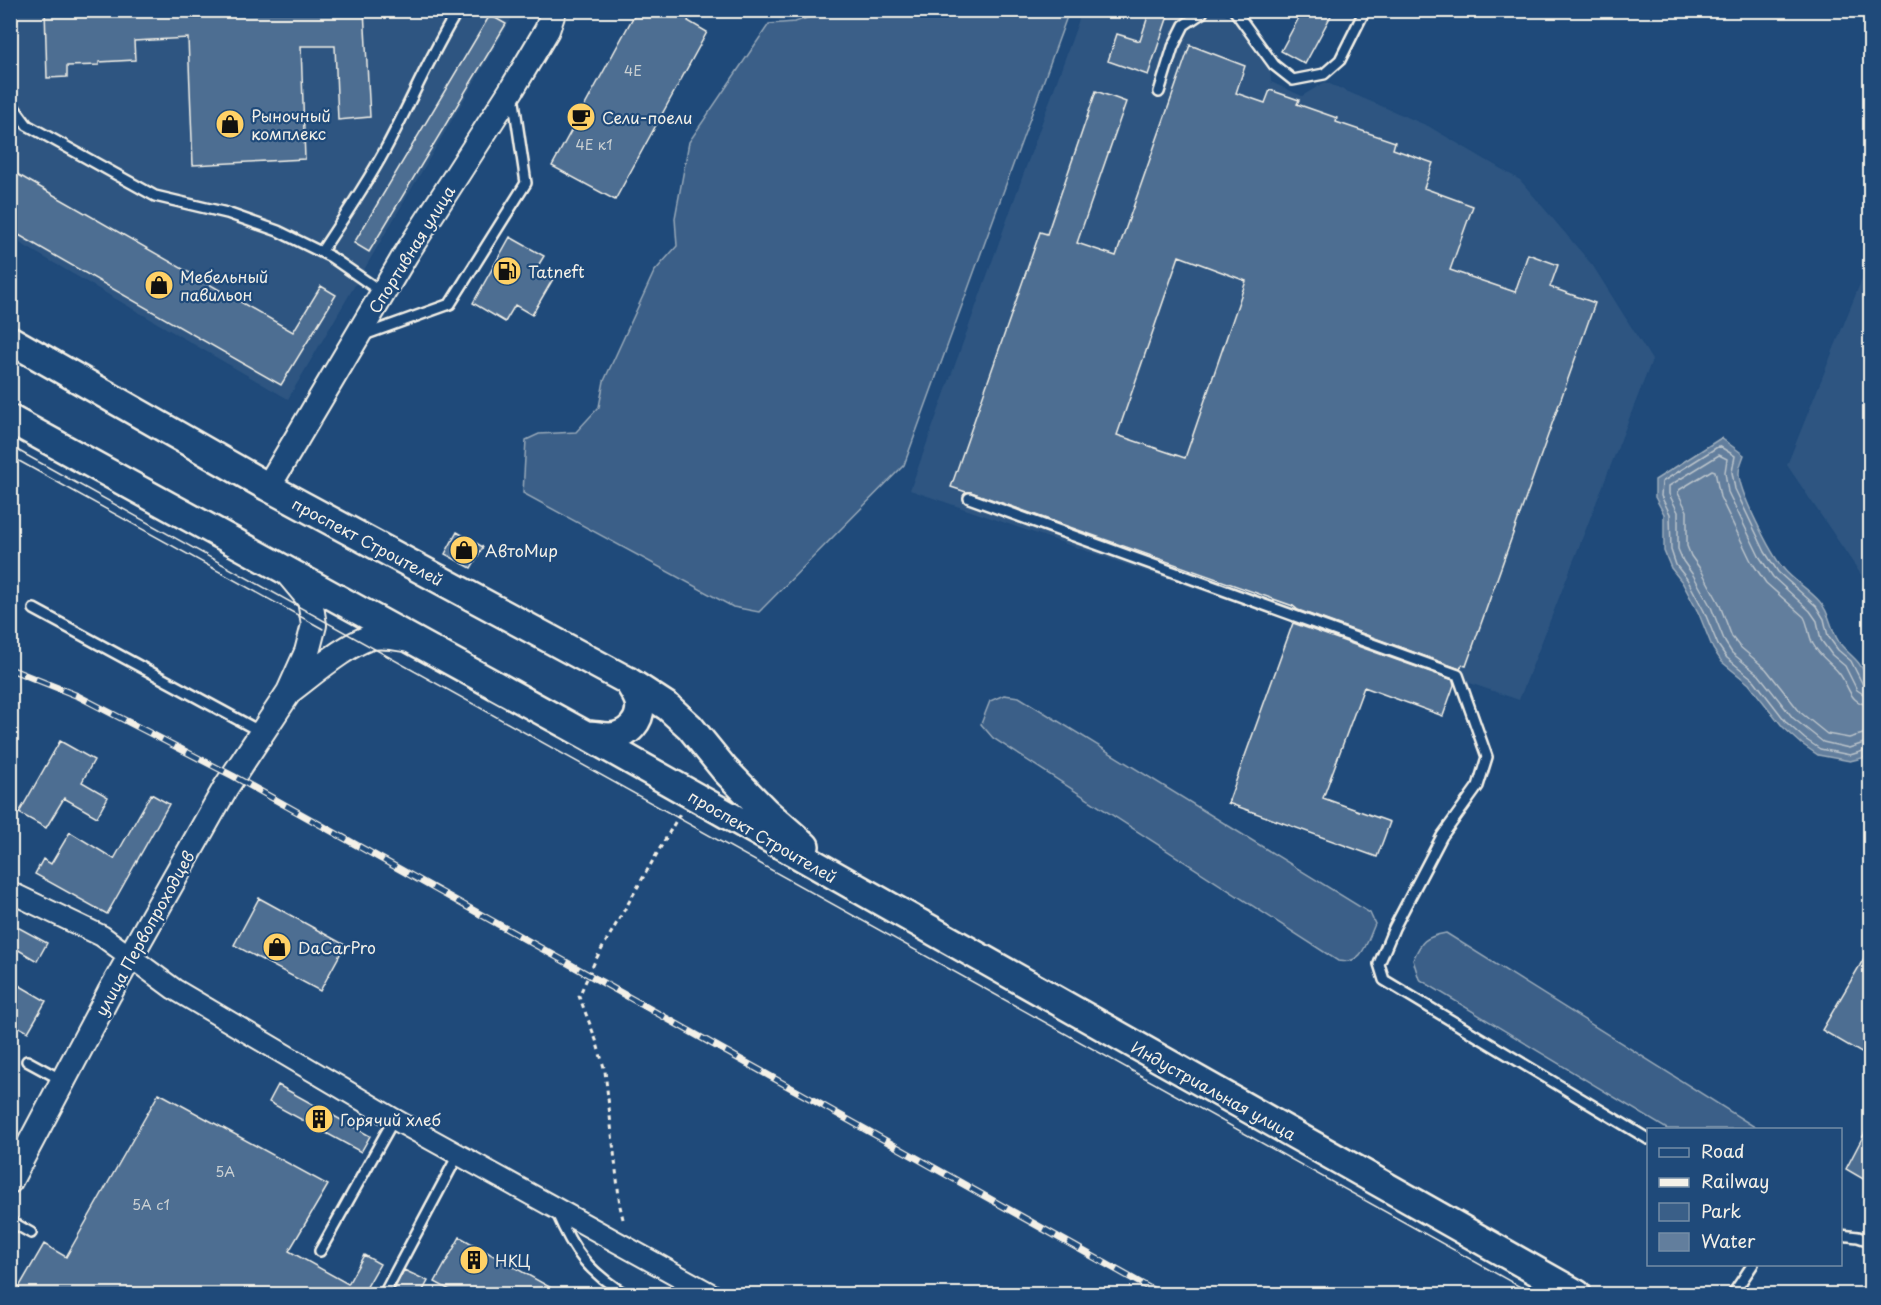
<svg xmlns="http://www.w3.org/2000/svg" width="1881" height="1305" font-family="'Playpen Sans',sans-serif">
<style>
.built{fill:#2d5581}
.green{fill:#3a5f88;stroke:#97a8b8;stroke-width:1.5}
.water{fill:#627e9d;stroke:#9cacbb;stroke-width:1.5}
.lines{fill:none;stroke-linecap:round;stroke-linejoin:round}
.shore{stroke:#bac3ca;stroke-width:1.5}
.building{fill:#4d6e92;stroke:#f4f1e8;stroke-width:1.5;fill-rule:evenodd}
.service-casing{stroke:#f4f1e8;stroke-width:14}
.minor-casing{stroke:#f4f1e8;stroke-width:24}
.tertiary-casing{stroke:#f4f1e8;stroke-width:28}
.secondary-casing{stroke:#f4f1e8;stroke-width:32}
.path{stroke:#f4f1e8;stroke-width:3;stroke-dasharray:4.5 4.5;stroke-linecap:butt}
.service{stroke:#1f4a7a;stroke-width:9}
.minor{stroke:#1f4a7a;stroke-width:20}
.tertiary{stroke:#1f4a7a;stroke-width:24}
.secondary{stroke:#1f4a7a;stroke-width:27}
.tram{stroke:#f4f1e8;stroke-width:1.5}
.rail-casing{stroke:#f4f1e8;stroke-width:7}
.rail{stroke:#1f4a7a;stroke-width:4.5;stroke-dasharray:14;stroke-linecap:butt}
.labels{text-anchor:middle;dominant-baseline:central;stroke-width:4.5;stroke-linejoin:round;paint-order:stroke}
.number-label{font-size:14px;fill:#cad0d2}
.poi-label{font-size:16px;fill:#f4f1e8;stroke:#1f4a7a;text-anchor:start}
.street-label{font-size:16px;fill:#f4f1e8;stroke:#1f4a7a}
</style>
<rect width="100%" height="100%" fill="#1f4a7a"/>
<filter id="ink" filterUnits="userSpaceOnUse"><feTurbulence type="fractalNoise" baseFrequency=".0167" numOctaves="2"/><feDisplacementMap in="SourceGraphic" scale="12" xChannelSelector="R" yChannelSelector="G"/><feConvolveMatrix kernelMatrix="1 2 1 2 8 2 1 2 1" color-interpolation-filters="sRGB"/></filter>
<g filter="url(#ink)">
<!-- built -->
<path class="built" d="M 11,11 L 516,11 L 288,399 L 11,238 Z
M 1082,11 L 1220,11 L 1234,22 L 1270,66 L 1271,82 L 1302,96 L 1325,82 L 1428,126 L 1520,180 L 1593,266 L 1652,360 L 1519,700 L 910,490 Z
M 1870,259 L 1870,588 L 1787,465 Z"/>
<!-- green -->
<path class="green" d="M 828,11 L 1069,11 L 904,465 L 759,612 L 733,607 L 523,493 L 526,440 L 539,434 L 576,432 L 599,407 L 604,381 L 654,272 L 677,246 L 675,218 L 689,142 L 769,24 L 795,22 Z
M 1004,695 L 1019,697 L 1370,913 L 1375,924 C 1366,944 1363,965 1338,961 L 993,738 L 981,724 L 990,701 Z
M 1446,933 L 1758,1129 L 1667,1129 L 1419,979 L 1413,960 C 1421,941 1425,937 1446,933 Z"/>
<!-- water -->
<path class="water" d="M 1721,438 L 1744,455 C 1742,461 1739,467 1739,473 C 1738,490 1771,554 1783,568 C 1793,581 1809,589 1820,602 C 1832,615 1830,633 1842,646 C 1851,656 1860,661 1865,674 C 1875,697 1871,726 1870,751 L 1866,757 L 1850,761 L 1818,755 L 1802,744 L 1783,727 L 1749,684 L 1722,662 L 1713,649 L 1699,614 L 1682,582 L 1671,568 L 1664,551 L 1664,514 L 1655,497 L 1655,480 Z"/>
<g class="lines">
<!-- shore -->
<path class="shore" d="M 1870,688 L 1863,685 L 1851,661 L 1838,650 L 1828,636 L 1824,619 L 1816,606 L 1778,572 L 1765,552 L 1735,489 L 1732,472 L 1735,456 L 1719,446 L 1662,482 L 1661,496 L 1670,514 L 1671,550 L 1676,565 L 1687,579 L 1704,611 L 1718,645 L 1727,658 L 1754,680 L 1787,723 L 1805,739 L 1820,749 L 1850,755 L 1870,749
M 1870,696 L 1863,694 L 1857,690 L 1845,666 L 1832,655 L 1821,640 L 1817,621 L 1810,611 L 1773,577 L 1759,556 L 1728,492 L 1725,472 L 1727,459 L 1719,455 L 1669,486 L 1669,494 L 1678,512 L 1678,549 L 1683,561 L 1693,575 L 1711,607 L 1725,642 L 1732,653 L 1759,675 L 1793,718 L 1823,742 L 1849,748 L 1870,741
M 1870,705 C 1849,704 1850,687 1839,673 C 1831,663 1820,657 1813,644 C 1808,635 1809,626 1804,617 L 1766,583 L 1751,561 L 1720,497 L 1715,471 L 1712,470 L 1679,490 L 1678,493 L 1687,511 L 1687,546 L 1691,556 L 1701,570 L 1719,603 L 1732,637 L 1739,646 L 1766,669 L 1800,712 L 1827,734 L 1849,738 L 1870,732"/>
</g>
<!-- building -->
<path class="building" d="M 45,10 L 364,10 L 370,117 L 338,120 L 335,46 L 301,46 L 305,159 L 193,165 L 188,38 L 134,41 L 135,60 L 99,62 L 99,65 L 67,66 L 67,77 L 47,78 Z
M 637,10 L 693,10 L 688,21 L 707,32 L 615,200 L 552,166 Z
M 1150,10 L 1170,10 L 1148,75 L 1108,61 L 1117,34 L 1140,41 Z
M 1303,10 L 1334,10 L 1305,64 L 1281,51 Z
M 490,15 L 506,24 L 369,252 L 354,243 Z
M 1190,45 L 1245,66 L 1236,93 L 1265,103 L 1270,90 L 1299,100 L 1297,104 L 1337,118 L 1336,122 L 1395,142 L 1393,149 L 1433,163 L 1424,188 L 1473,206 L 1450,270 L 1515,292 L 1528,254 L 1558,265 L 1550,287 L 1595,303 L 1466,666 L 1462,665 L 1460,669 L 1298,610 L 1293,606 L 971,492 L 966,492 L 951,487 L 1040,232 L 1047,234 L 1096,91 L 1126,102 L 1077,243 L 1116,256 ZM 1179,256 L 1246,281 L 1185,458 L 1117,435 Z
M 10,170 L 293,332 L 321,286 L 336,295 L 281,385 L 10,230 Z
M 510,237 L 544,256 L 536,269 L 553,279 L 532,315 L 515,305 L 505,322 L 473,303 Z
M 457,532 L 483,547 L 471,568 L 445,554 Z
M 1293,623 L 1453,680 L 1454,685 L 1443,716 L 1364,687 L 1323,798 L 1390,822 L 1377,857 L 1228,803 Z
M 60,741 L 94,760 L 82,782 L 108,797 L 97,817 L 64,798 L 46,828 L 19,813 Z
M 151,794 L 169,804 L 107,914 L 35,874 L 43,859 L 51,864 L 70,832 L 114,859 Z
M 259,898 L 345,945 L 320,991 L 234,945 Z
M 10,923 L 47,943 L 37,961 L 10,945 Z
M 1870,948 L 1870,1058 L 1822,1030 Z
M 10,980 L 46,1001 L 28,1032 L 10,1022 Z
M 278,1085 L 370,1136 L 361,1152 L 269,1102 Z
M 159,1093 L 328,1185 L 289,1251 L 348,1284 L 364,1255 L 380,1264 L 364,1292 L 368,1294 L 15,1294 L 44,1244 L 66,1257 Z
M 1870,1123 L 1870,1183 L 1846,1169 Z
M 460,1237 L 562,1294 L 457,1294 L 435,1282 Z
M 404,1270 L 428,1281 L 421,1294 L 392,1294 Z"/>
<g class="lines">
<!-- service casing -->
<g class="service-casing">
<path id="service" d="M 1234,10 L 1274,65 L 1293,80 L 1324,74 L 1340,60 L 1365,10
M 1159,92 L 1173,47 L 1184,25 L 1202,13 L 1202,10
M 10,102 L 27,125 L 155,196 L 227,213 L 278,231 L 331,257 L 383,293
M 321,252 C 343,219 366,185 385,150 C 410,104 430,55 458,10
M 364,335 L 450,304 L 526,183 L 513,95
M 969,498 L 1458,675 L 1487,757 L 1478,786 L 1442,836 L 1394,928 L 1379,964 L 1384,980 L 1648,1139
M 34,609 L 261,732
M 27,1061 L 62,1080
M 557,1213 C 573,1251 589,1272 625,1294
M 10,1221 L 31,1233
M 1840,1235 L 1858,1237 L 1870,1241
M 320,1251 L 394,1119
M 384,1294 L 458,1155
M 1733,1294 L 1753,1264"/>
</g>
<!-- minor casing -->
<g class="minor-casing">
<path id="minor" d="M 10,892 L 102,936 L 174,989 L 394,1119 L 711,1294"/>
</g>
<!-- tertiary casing -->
<g class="tertiary-casing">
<path id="tertiary" d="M 268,487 L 406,254 L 512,89 L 547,30 L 554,10
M 291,690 C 310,676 350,641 373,637 C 385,635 398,638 410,640
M 10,1181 L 109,994 L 226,787 L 289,692 L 307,652 L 314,625 L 310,600 L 289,575"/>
</g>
<!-- secondary casing -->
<g class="secondary-casing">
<path id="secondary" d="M 10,340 L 268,487 L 628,681 L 668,707 L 690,727 L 725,770 L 765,811 L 805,846
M 10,419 L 586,735 L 1577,1294
M 586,735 C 594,735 602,737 610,737 C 628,736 643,720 639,702 C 637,695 632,688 628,681"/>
</g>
<!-- path -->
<path class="path" d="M 623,1219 L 620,1206 L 605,1071 L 596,1040 L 579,996 L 596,959 L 681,812"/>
<!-- service -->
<use href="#service" class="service"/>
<!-- minor -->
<use href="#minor" class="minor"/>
<!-- tertiary -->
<use href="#tertiary" class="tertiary"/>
<!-- secondary -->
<use href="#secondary" class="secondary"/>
<!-- tram -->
<path class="tram" d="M 10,446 L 1533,1294
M 10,456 L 323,629"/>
<!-- rail casing -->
<g class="rail-casing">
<path id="rail" d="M 10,669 L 78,696 L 233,776 L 1160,1294"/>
</g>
<!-- rail -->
<use href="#rail" class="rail"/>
</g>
</g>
<!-- icons -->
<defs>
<g id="cafe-disc" transform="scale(1.5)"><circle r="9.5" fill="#ffd166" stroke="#1f4a7a"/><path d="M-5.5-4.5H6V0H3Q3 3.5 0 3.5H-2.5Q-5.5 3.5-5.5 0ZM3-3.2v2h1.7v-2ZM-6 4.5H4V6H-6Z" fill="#111"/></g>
<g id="shop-disc" transform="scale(1.5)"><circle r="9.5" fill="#ffd166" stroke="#1f4a7a"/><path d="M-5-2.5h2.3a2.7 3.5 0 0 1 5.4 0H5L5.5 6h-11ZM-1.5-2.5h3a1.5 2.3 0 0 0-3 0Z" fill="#111"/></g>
<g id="fuel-disc" transform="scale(1.5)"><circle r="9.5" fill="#ffd166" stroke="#1f4a7a"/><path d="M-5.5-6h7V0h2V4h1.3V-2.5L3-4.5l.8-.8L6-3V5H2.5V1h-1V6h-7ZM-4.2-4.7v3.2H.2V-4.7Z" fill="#111"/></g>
<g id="building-disc" transform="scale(1.5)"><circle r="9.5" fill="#ffd166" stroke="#1f4a7a"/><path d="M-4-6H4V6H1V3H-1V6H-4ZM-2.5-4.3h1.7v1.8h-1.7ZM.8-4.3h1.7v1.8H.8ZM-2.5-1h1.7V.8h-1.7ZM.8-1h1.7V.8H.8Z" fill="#111"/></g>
</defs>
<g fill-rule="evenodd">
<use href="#cafe-disc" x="581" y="117"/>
<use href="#shop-disc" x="230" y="124"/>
<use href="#fuel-disc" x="507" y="271"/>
<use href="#shop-disc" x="159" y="285"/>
<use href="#shop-disc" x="464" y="550"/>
<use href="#shop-disc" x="277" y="947"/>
<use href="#building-disc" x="319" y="1119"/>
<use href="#building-disc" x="474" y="1260"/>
</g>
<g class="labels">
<!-- number labels -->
<g class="number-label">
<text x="633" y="70">4Е</text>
<text x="594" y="144">4Е к1</text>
<text x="225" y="1171">5А</text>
<text x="151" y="1204">5А с1</text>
</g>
<!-- poi labels -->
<g class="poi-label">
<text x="251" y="115">Рыночный<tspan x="251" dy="18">комплекс</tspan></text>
<text x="602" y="117">Сели-поели</text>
<text x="528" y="271">Tatneft</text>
<text x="180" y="276">Мебельный<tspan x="180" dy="18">павильон</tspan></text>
<text x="485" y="550">АвтоМир</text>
<text x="298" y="947">DaCarPro</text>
<text x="340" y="1119">Горячий хлеб</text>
<text x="495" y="1260">НКЦ</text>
</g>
<!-- street labels -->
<g class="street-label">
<text transform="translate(411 249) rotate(-58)">Спортивная улица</text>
<text transform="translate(368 541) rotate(28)">проспект Строителей</text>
<text transform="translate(763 836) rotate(30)">проспект Строителей</text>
<text transform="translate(144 933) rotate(-61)">улица Первопроходцев</text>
<text transform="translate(1214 1090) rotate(29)">Индустриальная улица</text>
</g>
</g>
<!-- margin -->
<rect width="1881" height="1305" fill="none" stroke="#1f4a7a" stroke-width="36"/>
<rect x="18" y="18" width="1845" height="1269" fill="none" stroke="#f4f1e8" stroke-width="2" filter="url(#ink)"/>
<!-- legend -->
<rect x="1647" y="1128" width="195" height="138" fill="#1f4a7a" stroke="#748da6" stroke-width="1.5"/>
<rect x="1659" y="1148" width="30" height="9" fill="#1f4a7a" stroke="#748da6" stroke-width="1.5"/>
<text x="1701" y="1158" font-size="18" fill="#f4f1e8">Road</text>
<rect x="1659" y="1178" width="30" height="9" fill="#f4f1e8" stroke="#748da6" stroke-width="1.5"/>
<text x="1701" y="1188" font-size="18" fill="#f4f1e8">Railway</text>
<rect x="1659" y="1203" width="30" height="18" fill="#3a5f88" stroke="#748da6" stroke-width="1.5"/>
<text x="1701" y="1218" font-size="18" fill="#f4f1e8">Park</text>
<rect x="1659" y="1233" width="30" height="18" fill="#627e9d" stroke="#748da6" stroke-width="1.5"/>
<text x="1701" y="1248" font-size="18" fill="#f4f1e8">Water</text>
</svg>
